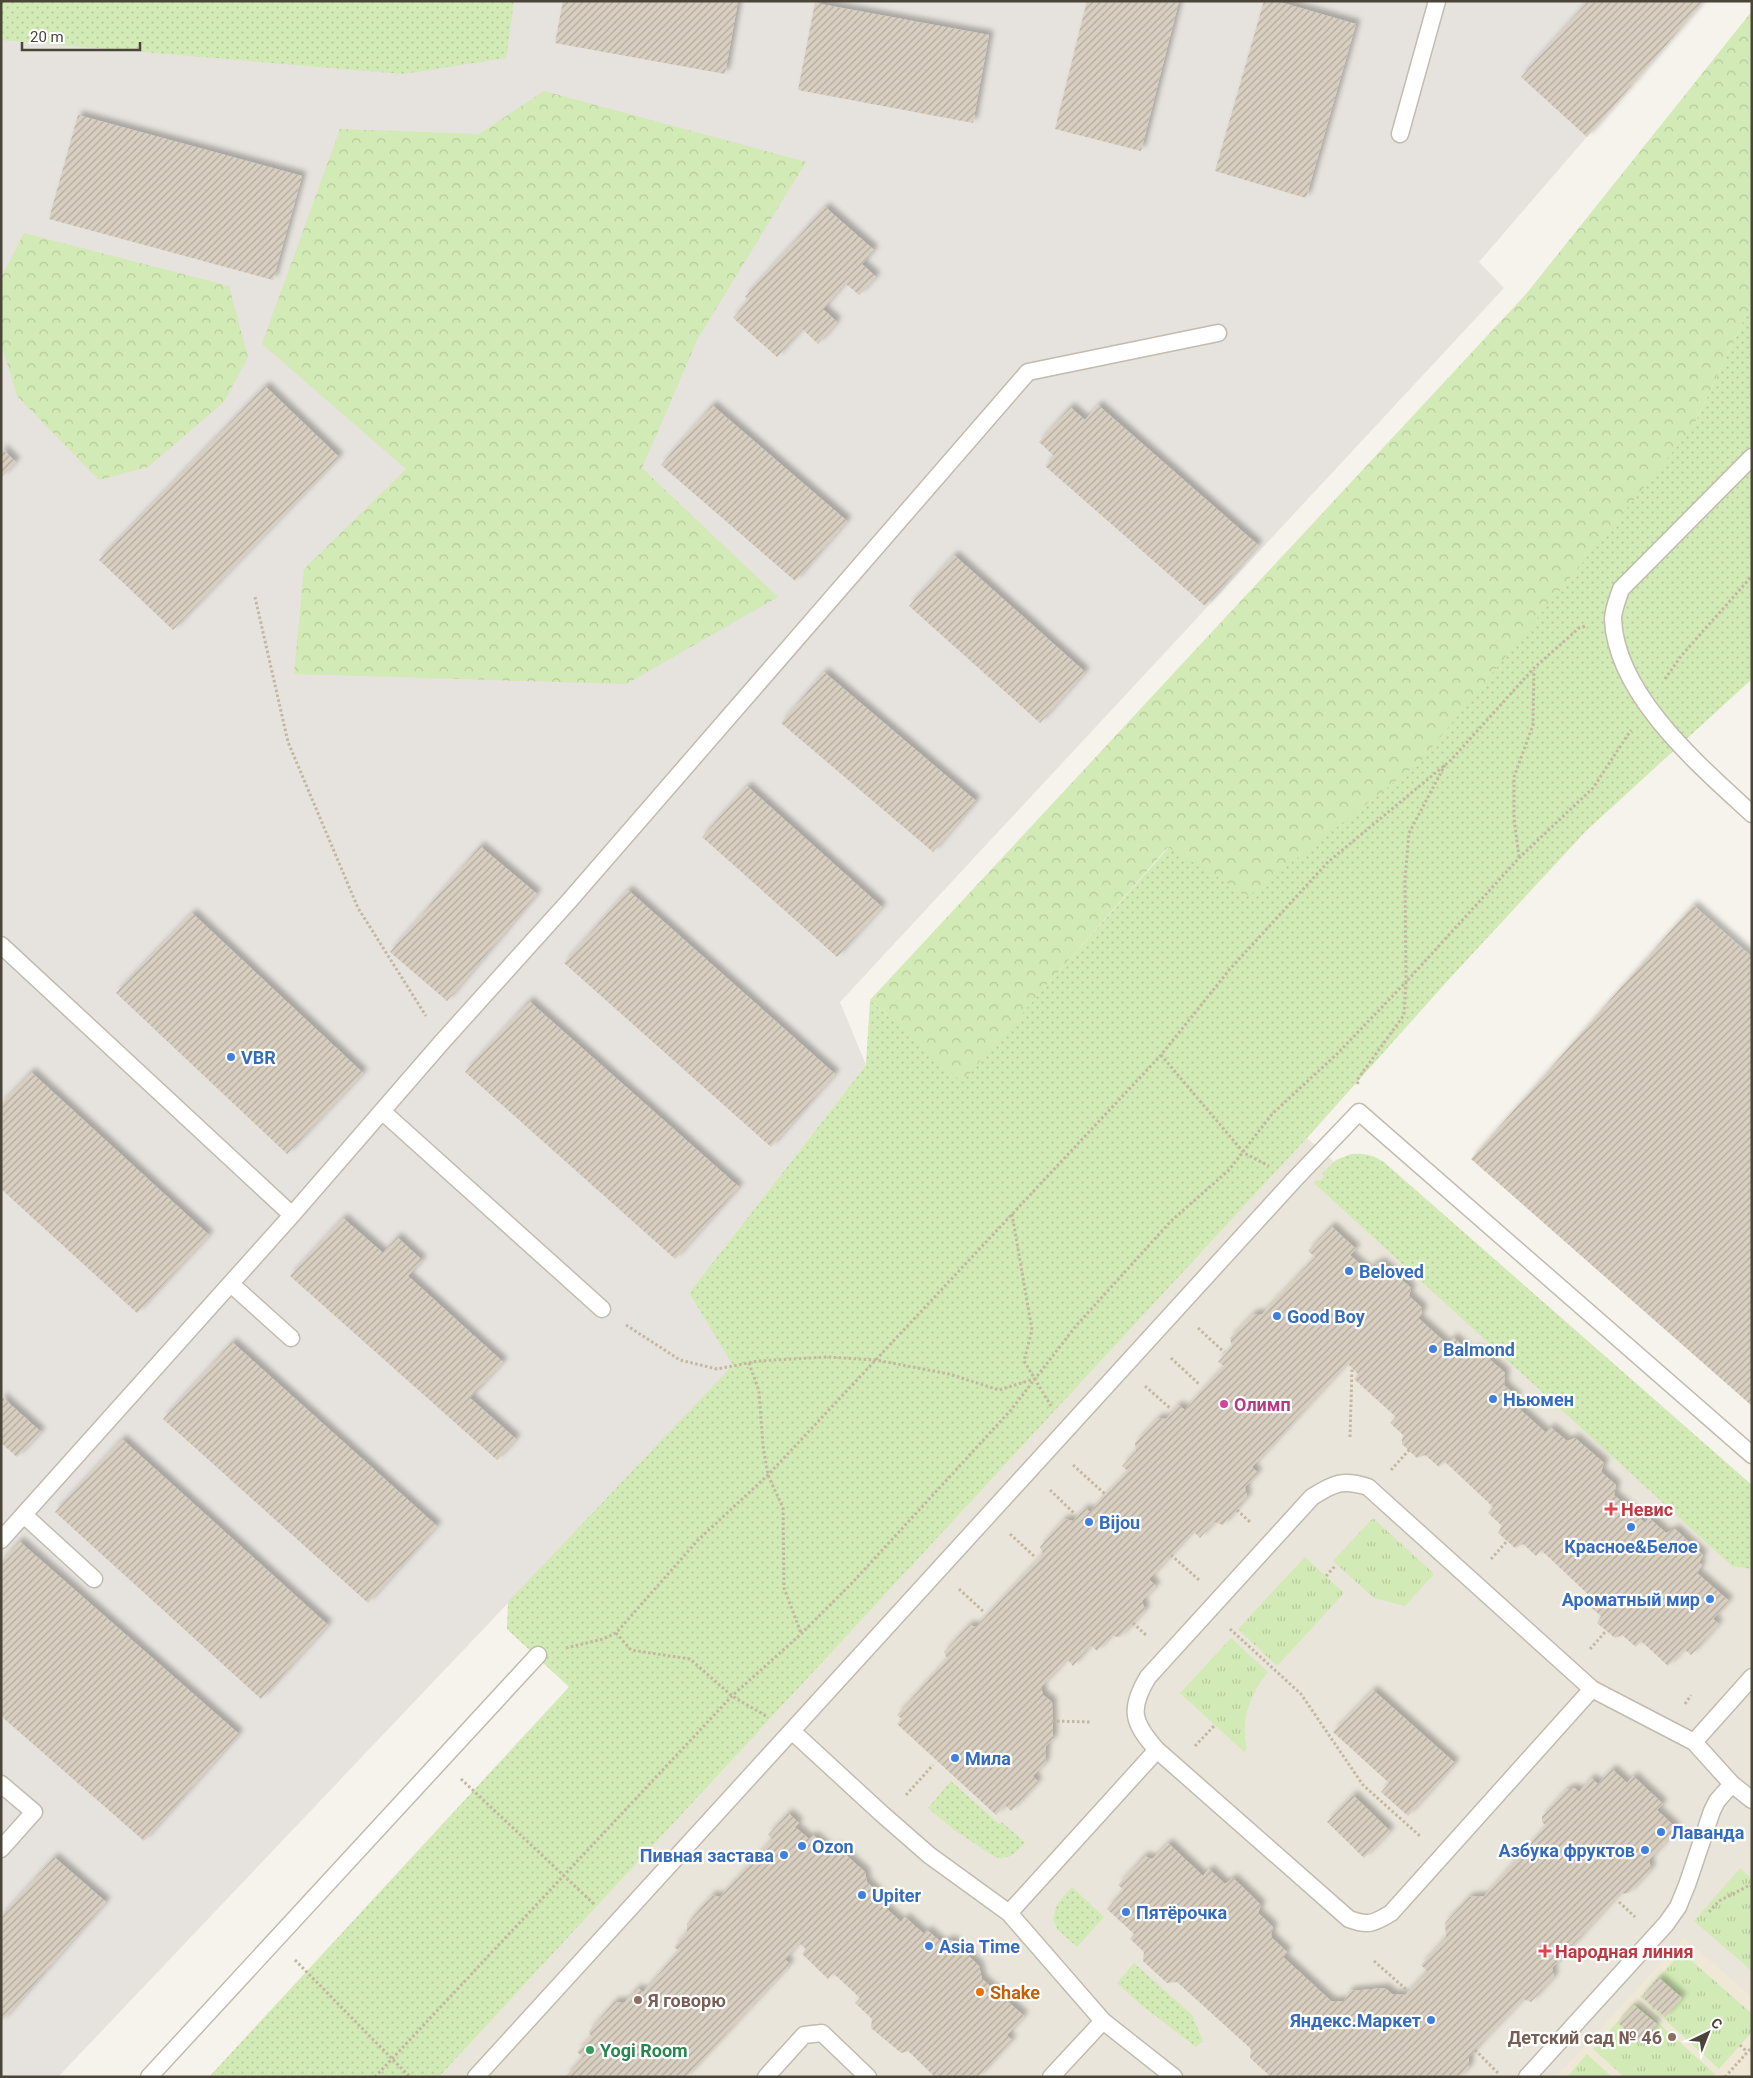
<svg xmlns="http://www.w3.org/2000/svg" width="1753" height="2078" font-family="Roboto,sans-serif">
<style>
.residential{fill:#eae5da}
.industrial{fill:#e6e2dd}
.education{fill:#efe8d6}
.grass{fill:url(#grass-dots)}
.forest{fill:url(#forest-crowns)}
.park{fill:url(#park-tufts)}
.building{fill:url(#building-hatch);filter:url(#shadow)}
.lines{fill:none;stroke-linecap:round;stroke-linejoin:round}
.service-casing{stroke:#c2bbae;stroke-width:19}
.path{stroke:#c4b79f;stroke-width:3;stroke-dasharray:2.5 2.5;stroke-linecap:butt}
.service{stroke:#fff;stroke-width:16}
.shop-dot{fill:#3f7fe0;stroke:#fff;stroke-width:2}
.hotel-dot{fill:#d1479c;stroke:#fff;stroke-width:2}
.health-dot{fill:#e0444e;stroke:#fff;stroke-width:2}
.food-dot{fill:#e8710a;stroke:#fff;stroke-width:2}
.education-dot{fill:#8d6e63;stroke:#fff;stroke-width:2}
.leisure-dot{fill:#2e9e5b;stroke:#fff;stroke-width:2}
.labels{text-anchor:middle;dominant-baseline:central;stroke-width:4.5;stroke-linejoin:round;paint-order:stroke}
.shop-label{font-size:18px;font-weight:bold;fill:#366cbe;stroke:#fff;text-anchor:start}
.hotel-label{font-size:18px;font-weight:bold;fill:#b23c85;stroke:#fff;text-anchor:start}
.health-label{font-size:18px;font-weight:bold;fill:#be3a42;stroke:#fff;text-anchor:start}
.food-label{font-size:18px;font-weight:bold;fill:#c56008;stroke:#fff;text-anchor:start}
.education-label{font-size:18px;font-weight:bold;fill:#785e54;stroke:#fff;text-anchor:start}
.leisure-label{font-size:18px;font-weight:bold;fill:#27864d;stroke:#fff;text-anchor:start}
</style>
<defs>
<pattern id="grass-dots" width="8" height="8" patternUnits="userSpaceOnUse" patternTransform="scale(1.25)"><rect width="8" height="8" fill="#d2eab5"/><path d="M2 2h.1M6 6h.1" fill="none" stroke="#b6ca9c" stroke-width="1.8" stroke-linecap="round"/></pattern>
<pattern id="forest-crowns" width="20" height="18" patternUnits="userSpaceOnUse" patternTransform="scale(1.25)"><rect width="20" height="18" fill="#d2eab5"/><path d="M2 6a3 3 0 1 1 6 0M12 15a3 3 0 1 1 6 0" fill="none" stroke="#b6ca9c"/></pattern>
<pattern id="park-tufts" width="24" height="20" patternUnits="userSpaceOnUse" patternTransform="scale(1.25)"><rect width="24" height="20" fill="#d2eab5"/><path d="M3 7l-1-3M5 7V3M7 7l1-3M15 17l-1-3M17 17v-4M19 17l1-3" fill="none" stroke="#b6ca9c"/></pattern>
<pattern id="building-hatch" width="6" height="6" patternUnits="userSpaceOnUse" patternTransform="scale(1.25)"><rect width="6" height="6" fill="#d8cfc1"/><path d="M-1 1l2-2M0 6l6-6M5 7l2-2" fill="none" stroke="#b1aa9e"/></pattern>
<filter id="shadow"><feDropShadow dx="4.5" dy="-4.5" stdDeviation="2.5" flood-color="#0004"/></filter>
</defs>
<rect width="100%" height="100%" fill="#f6f3ec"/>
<!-- residential -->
<path class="residential" d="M 1307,1138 L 1752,1532 L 1752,2077 L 439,2077 Z"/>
<!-- industrial -->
<path class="industrial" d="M 1,1 L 1704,1 L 1479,262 L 1504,288 L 840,1002 L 866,1065 L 689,1293 L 734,1365 L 58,2077 L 1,2077 Z"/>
<!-- education -->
<path class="education" d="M 1684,1938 L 1752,1997 L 1752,2077 L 1556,2077 Z"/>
<!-- grass -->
<path class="grass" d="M 1,1 L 514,1 L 506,58 L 403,74 L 1,40 Z
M 1752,302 L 1752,679 L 1586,831 L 1451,977 L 1307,1138 L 439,2077 L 209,2077 L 569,1687 L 507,1629 L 508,1602 L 733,1365 L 689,1293 L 866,1065 L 870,1000 L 962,1081 L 1169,847 L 1693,427 Z
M 1351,1154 C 1364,1153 1374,1155 1385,1163 L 1752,1485 L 1752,1569 L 1732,1566 L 1314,1183 L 1317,1180 L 1320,1181 L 1324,1176 L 1322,1174 L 1336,1160 Z
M 951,1781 L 999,1824 L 1002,1822 L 1025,1843 C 1016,1852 1009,1861 995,1857 L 953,1829 L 928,1808 Z
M 1072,1887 L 1104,1917 L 1077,1947 L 1057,1929 L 1053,1918 L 1057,1904 Z
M 1134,1963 L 1192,2015 L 1203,2041 L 1196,2047 L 1140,2004 L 1117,1983 Z"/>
<!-- forest -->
<path class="forest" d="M 1752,11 L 1752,302 L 1693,427 L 1420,762 L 1249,896 L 1168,847 L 962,1082 L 870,1000 L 1526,294 Z
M 544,91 L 806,162 L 698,338 L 642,468 L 778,597 L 626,684 L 294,674 L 304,569 L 406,469 L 262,344 L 340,129 L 479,134 Z
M 24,233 L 229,286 L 248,357 L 224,402 L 148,467 L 99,480 L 17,396 L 1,343 L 1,278 Z"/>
<!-- park -->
<path class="park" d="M 1373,1518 L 1434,1574 L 1405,1606 L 1374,1598 L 1333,1561 Z
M 1305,1557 L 1344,1593 L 1277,1666 L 1238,1629 Z
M 1231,1638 L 1268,1672 C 1250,1695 1240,1719 1247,1748 L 1244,1752 L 1180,1693 Z
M 1740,1868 L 1752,1879 L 1752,1971 L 1694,1921 Z
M 1682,1952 L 1752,2014 L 1752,2032 L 1719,2069 L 1640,1997 Z
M 1635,2002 L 1715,2074 L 1713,2077 L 1624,2077 L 1593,2049 Z
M 1587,2054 L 1612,2077 L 1567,2077 Z"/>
<!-- building -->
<path class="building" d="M 563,1 L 738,1 L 725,74 L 555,43 Z
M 1087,1 L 1179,1 L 1141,151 L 1055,129 Z
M 1264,1 L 1276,1 L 1356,24 L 1306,198 L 1215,171 Z
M 1588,1 L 1703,2 L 1587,137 L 1521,77 Z
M 815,3 L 989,35 L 973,123 L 798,90 Z
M 78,115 L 302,176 L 273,280 L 49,219 Z
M 825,207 L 874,250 L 862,264 L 876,277 L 859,295 L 845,283 L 823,309 L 837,322 L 818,344 L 802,329 L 777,357 L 733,318 L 749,300 L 745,297 Z
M 265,386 L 339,457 L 173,630 L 99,560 Z
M 712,405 L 847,521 L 795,581 L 661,465 Z
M 1098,405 L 1258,545 L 1205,606 L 1045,466 L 1054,456 L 1039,442 L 1070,407 L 1085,420 Z
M 1,448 L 16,462 L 1,478 Z
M 954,555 L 1085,672 L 1040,723 L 909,606 Z
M 824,672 L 976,801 L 933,852 L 781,723 Z
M 747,786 L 882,907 L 837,957 L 702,837 Z
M 480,846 L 537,894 L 447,1001 L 390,952 Z
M 628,890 L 835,1074 L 771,1147 L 564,963 Z
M 1693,905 L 1752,957 L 1752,1406 L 1471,1159 Z
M 192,913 L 363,1073 L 287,1154 L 116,993 Z
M 529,1001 L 739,1187 L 675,1259 L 465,1072 Z
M 31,1072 L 209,1235 L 137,1313 L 1,1189 L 1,1104 Z
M 343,1218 L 383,1253 L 397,1237 L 422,1260 L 408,1276 L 503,1362 L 470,1398 L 516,1439 L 497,1460 L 290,1276 Z
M 1331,1226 L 1356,1249 L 1350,1255 L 1368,1271 L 1373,1265 L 1381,1262 L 1411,1288 L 1409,1296 L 1422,1308 L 1422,1313 L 1418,1318 L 1447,1344 L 1453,1337 L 1468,1351 L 1478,1349 L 1505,1373 L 1504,1385 L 1518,1398 L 1513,1403 L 1546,1433 L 1550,1427 L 1567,1441 L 1575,1438 L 1604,1463 L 1601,1472 L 1616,1485 L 1614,1495 L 1645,1523 L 1649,1518 L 1666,1533 L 1675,1529 L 1703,1555 L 1699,1563 L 1702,1565 L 1697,1573 L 1729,1601 L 1713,1619 L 1719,1624 L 1691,1655 L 1684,1649 L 1668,1666 L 1641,1641 L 1636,1647 L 1622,1635 L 1615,1638 L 1597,1623 L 1601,1616 L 1587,1604 L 1592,1598 L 1541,1550 L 1536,1556 L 1523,1544 L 1515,1548 L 1498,1533 L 1502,1526 L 1488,1513 L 1493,1507 L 1444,1461 L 1439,1467 L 1425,1455 L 1417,1458 L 1402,1444 L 1402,1439 L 1404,1436 L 1390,1423 L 1396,1417 L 1354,1379 L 1358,1374 L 1347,1363 L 1252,1467 L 1258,1473 L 1245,1487 L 1247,1497 L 1223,1525 L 1214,1522 L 1200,1538 L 1193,1531 L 1149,1579 L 1156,1586 L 1142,1601 L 1145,1610 L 1120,1637 L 1111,1636 L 1097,1651 L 1091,1645 L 1073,1666 L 1067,1659 L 1041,1687 L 1043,1695 L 1052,1702 L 1053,1739 L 1046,1746 L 1045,1763 L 1033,1776 L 1038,1782 L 1011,1811 L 1005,1805 L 996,1815 L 897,1724 L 902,1719 L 897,1715 L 947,1659 L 944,1652 L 969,1625 L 976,1627 L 1043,1554 L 1040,1547 L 1064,1519 L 1073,1521 L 1085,1508 L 1090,1512 L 1128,1471 L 1122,1466 L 1136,1451 L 1135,1443 L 1158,1418 L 1166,1419 L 1178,1405 L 1185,1410 L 1224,1366 L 1218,1362 L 1232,1347 L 1230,1338 L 1253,1314 L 1262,1314 L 1315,1257 L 1308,1251 Z
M 232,1342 L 437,1526 L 368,1603 L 163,1419 Z
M 1,1396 L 41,1432 L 17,1457 L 1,1443 Z
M 122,1439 L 328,1625 L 261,1699 L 55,1512 Z
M 19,1541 L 239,1734 L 144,1841 L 1,1716 L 1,1562 Z
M 1373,1690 L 1455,1763 L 1408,1816 L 1381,1792 L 1389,1783 L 1333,1732 Z
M 1612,1769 L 1627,1783 L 1633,1776 L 1663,1804 L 1657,1810 L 1677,1829 L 1649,1860 L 1651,1869 L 1629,1893 L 1619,1894 L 1552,1968 L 1554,1977 L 1531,2002 L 1523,1999 L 1481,2043 L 1469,2057 L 1469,2067 L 1460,2077 L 1271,2077 L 1250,2058 L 1251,2049 L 1177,1982 L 1167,1983 L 1143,1961 L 1144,1952 L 1130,1939 L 1134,1934 L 1107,1909 L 1124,1890 L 1118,1885 L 1144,1856 L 1152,1859 L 1168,1843 L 1203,1876 L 1209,1869 L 1225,1884 L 1233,1878 L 1261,1905 L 1258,1913 L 1273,1927 L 1271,1934 L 1272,1938 L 1287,1952 L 1283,1957 L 1331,2001 L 1344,2001 L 1349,1991 L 1385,1988 L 1392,1994 L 1405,1995 L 1427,1971 L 1421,1965 L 1446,1937 L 1445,1923 L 1469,1897 L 1484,1896 L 1546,1826 L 1542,1822 L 1542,1817 L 1566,1790 L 1575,1788 L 1579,1792 L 1591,1778 L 1598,1784 Z
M 1353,1795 L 1390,1831 L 1364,1858 L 1327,1822 Z
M 788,1813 L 799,1823 L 795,1827 L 809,1839 L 813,1835 L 830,1850 L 837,1847 L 865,1872 L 867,1882 L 882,1897 L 878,1901 L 901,1922 L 905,1917 L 924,1934 L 927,1930 L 943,1944 L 947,1940 L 952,1940 L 979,1966 L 982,1979 L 1024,2016 L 1007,2035 L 1012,2040 L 978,2077 L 970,2075 L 968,2077 L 935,2077 L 908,2051 L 901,2053 L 871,2028 L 872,2019 L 855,2003 L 860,1998 L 833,1973 L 828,1979 L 802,1954 L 806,1949 L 799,1943 L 785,1959 L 790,1964 L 686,2077 L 565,2077 L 583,2057 L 577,2052 L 591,2037 L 589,2031 L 614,2002 L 625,2002 L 637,1988 L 643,1992 L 679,1951 L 674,1947 L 687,1932 L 687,1924 L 712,1895 L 720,1897 L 772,1839 L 768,1835 Z
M 54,1857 L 106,1902 L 1,2022 L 1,1917 Z
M 1659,1978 L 1682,1998 L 1665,2017 L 1642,1997 Z
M 1634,2005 L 1657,2024 L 1641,2044 L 1618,2023 Z"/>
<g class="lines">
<!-- service casing -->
<g class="service-casing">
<path id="service" d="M 1400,134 L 1437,1
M 1752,457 L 1621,589 C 1618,598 1613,610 1613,619 C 1616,695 1700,766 1752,814
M 1,945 L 292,1215
M 383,1112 L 602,1309
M 231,1284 L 291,1338
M 24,1515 L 94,1579
M 1,1540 L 292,1215 L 442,1042 L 570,900 L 1028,372 L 1218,333
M 1592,1689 L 1391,1913 C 1373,1924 1368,1926 1349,1919 L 1157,1750 C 1133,1723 1128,1710 1148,1677 L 1312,1497 C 1334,1483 1343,1479 1368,1487 L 1592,1689 L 1694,1742 L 1752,1677
M 793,1732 L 881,1813 L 929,1855 L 1009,1913 L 1103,2021 L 1174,2077
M 1,1784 L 34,1812 L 1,1849
M 1732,1784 L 1752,1800
M 1009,1913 L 1157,1750
M 149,2077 L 538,1655
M 476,2077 L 1294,1180 L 1359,1112 L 1752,1455
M 766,2077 L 804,2035 L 822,2033 L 868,2077
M 1051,2077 L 1103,2021
M 1527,2077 L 1666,1924 L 1678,1907 L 1687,1885 L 1712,1811 L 1717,1801 L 1732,1784 L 1694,1742"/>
</g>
<!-- path -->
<path class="path" d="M 255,597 L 288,742 L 358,908 L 426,1016
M 1665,679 L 1681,656 L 1752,576
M 1519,857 L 1514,819 L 1514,777 L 1533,725 L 1534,670
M 1161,1055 L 1244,1153 L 1269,1166
M 1358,1084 L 1357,1080 L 1404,1015 L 1406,982 L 1519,858 L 1593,788 L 1631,730
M 1012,1214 L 1032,1330 L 1024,1361 L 1051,1406
M 626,1325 L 680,1360 L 717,1369 L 758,1361 L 827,1357 L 876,1360 L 949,1374 L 999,1390 L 1034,1379
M 1198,1328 L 1224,1352
M 1171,1358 L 1200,1385
M 749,1363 L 759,1391 L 763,1446 L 768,1475 L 783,1508 L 784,1588 L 801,1633
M 1145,1386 L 1171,1409
M 1350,1437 L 1352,1368
M 1073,1465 L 1106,1495
M 1391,1470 L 1409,1450
M 1050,1490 L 1075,1514
M 1237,1510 L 1251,1523
M 1010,1534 L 1034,1556
M 1171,1555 L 1199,1580
M 1491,1559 L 1507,1541
M 1326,1576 L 1336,1565
M 959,1589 L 984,1612
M 1133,1623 L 1147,1636
M 1230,1629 L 1301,1694 L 1363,1785 L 1421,1837
M 616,1633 L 631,1650 L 690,1659 L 732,1696 L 766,1716
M 566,1648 L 603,1639 L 616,1633 L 698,1540 L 768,1475 L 1161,1055 L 1230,969 L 1328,862 L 1451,760 L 1534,668 L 1579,628 L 1586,626
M 1590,1649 L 1606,1631
M 1685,1704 L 1691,1695
M 1052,1721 L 1090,1722
M 1195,1746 L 1215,1725
M 461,1779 L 595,1905
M 906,1795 L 933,1765
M 1619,1902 L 1635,1917
M 1709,1912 L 1719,1901 L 1750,1885 L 1752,1887
M 295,1960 L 410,2077
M 1374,1961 L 1408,1991
M 1740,2045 L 1747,2052
M 1475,2050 L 1498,2073
M 375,2077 L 732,1696 L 801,1634 L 852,1583 L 1011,1410 L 1075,1327 L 1171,1221 L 1229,1170 L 1272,1114 L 1337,1054 L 1406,982 L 1405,879 L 1409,833 L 1445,765
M 1725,2077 L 1752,2047"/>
<!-- service -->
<use href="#service" class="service"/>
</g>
<!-- markers -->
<g class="shop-dot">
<circle cx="231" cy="1057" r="5"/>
<circle cx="1349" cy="1271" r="5"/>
<circle cx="1277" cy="1316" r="5"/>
<circle cx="1433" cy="1349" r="5"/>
<circle cx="1493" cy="1399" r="5"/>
<circle cx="1089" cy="1522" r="5"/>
<circle cx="1631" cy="1527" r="5"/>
<circle cx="1710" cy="1599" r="5"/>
<circle cx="955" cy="1758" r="5"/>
<circle cx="1661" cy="1832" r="5"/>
<circle cx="802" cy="1846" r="5"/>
<circle cx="1645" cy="1850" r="5"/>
<circle cx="784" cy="1855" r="5"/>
<circle cx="862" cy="1895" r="5"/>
<circle cx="1126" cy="1912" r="5"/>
<circle cx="929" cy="1946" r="5"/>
<circle cx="1431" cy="2020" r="5"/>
</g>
<circle class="hotel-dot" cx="1224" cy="1404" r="5"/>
<g class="health-dot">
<path d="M1608.5 1501.5h5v5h5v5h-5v5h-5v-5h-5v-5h5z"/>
<path d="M1542.5 1943.5h5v5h5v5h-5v5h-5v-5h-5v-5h5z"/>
</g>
<circle class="food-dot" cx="980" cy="1992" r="5"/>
<g class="education-dot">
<circle cx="638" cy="2000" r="5"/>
<circle cx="1672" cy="2037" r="5"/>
</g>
<circle class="leisure-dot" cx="590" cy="2050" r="5"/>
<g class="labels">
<!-- shop labels -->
<g class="shop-label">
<text x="241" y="1057">VBR</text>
<text x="1359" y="1271">Beloved</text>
<text x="1287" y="1316">Good Boy</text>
<text x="1443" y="1349">Balmond</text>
<text x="1503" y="1399">Ньюмен</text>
<text x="1099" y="1522">Bijou</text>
<text x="1631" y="1546" text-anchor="middle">Красное&amp;Белое</text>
<text x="1700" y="1599" text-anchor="end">Ароматный мир</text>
<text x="965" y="1758">Мила</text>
<text x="1671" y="1832">Лаванда</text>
<text x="812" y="1846">Ozon</text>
<text x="1635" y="1850" text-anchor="end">Азбука фруктов</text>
<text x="774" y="1855" text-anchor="end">Пивная застава</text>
<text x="872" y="1895">Upiter</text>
<text x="1136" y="1912">Пятёрочка</text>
<text x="939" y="1946">Asia Time</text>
<text x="1421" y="2020" text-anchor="end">Яндекс.Маркет</text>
</g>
<!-- hotel labels -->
<g class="hotel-label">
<text x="1234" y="1404">Олимп</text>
</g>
<!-- health labels -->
<g class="health-label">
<text x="1621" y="1509">Невис</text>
<text x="1555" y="1951">Народная линия</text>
</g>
<!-- food labels -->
<g class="food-label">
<text x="990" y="1992">Shake</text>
</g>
<!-- education labels -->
<g class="education-label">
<text x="648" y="2000">Я говорю</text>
<text x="1662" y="2037" text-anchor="end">Детский сад № 46</text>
</g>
<!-- leisure labels -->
<g class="leisure-label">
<text x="600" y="2050">Yogi Room</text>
</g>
</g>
<!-- border -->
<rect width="1753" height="2078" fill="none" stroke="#4b4439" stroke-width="5"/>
<!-- north arrow -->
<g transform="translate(1708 2033) rotate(43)" stroke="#ffffff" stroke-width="4" paint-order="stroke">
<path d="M0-4L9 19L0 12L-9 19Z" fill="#4b4439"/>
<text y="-8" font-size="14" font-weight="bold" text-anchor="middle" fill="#4b4439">С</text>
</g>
<!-- scale -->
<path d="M22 42v8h118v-8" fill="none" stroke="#4b4439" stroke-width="2.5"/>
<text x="30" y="42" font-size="15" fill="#4b4439" stroke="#ffffff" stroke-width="4" paint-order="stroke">20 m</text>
</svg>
